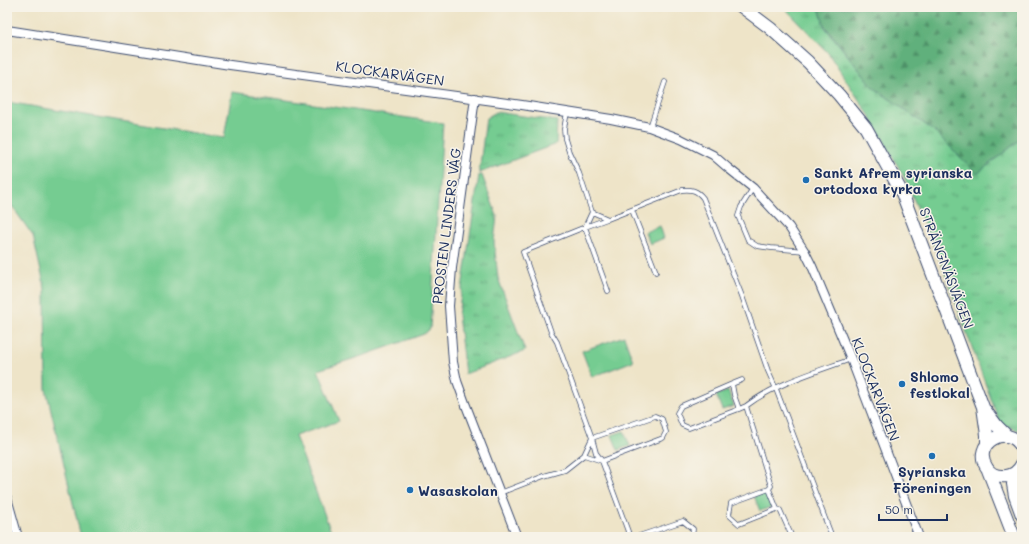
<svg xmlns="http://www.w3.org/2000/svg" width="1029" height="544" font-family="Mali,sans-serif">
<style>
.grass{fill:url(#grass-tufts);stroke:#487e78}
.forest{fill:url(#forest-firs);stroke:#3e706c}
.park{fill:#75cc91;stroke:#487e78}
.lines{fill:none;stroke-linecap:round;stroke-linejoin:round}
.service-casing{stroke:#3b4a6e;stroke-width:5.5}
.minor-casing{stroke:#3b4a6e;stroke-width:10}
.secondary-casing{stroke:#3b4a6e;stroke-width:14}
.service{stroke:#fff;stroke-width:4}
.minor{stroke:#fff;stroke-width:8}
.secondary{stroke:#fff;stroke-width:12}
.poi-dot{fill:#1f6fb2;stroke:#f7f3e8;stroke-width:1.5}
.labels{text-anchor:middle;dominant-baseline:central;stroke-width:3;stroke-linejoin:round;paint-order:stroke}
.street-label{font-size:14px;fill:#1b2f5e;stroke:#f7f3e8}
.poi-label{font-size:14px;font-weight:bold;fill:#1b2f5e;stroke:#f7f3e8;text-anchor:start}
</style>
<defs>
<pattern id="grass-tufts" width="24" height="20" patternUnits="userSpaceOnUse"><rect width="24" height="20" fill="#75cc91"/><path d="M3 7l-1-3M5 7V3M7 7l1-3M15 17l-1-3M17 17v-4M19 17l1-3" fill="none" stroke="#5fa67a"/></pattern>
<pattern id="forest-firs" width="22" height="20" patternUnits="userSpaceOnUse"><rect width="22" height="20" fill="#60b07b"/><path d="M5 1l3.5 6h-7zM16 11l3.5 6h-7z" fill="#4e9068"/></pattern>
</defs>
<rect width="100%" height="100%" fill="#f7f3e8"/>
<filter id="ink" filterUnits="userSpaceOnUse"><feTurbulence type="fractalNoise" baseFrequency=".025" numOctaves="2"/><feDisplacementMap in="SourceGraphic" scale="8" xChannelSelector="R" yChannelSelector="G"/><feConvolveMatrix kernelMatrix="1 2 1 2 8 2 1 2 1" color-interpolation-filters="sRGB"/></filter>
<filter id="wash" filterUnits="userSpaceOnUse"><feTurbulence type="fractalNoise" baseFrequency=".012" numOctaves="4" result="noise"/><feDisplacementMap in="SourceGraphic" scale="16" xChannelSelector="R" yChannelSelector="G"/><feGaussianBlur stdDeviation="0.9" result="paint"/><feColorMatrix in="noise" values="0 0 0 0 0 0 0 0 0 0 0 0 0 0 0 0 0 1.4 0 .05"/><feComposite in="paint" operator="in"/></filter>
<g filter="url(#wash)">
<rect width="100%" height="100%" fill="#eee4c8"/>
<!-- grass -->
<path class="grass" d="M 784,7 L 819,7 L 824,26 L 873,87 L 933,130 L 977,174 L 1022,138 L 1022,431 L 1004,426 L 999,421 L 941,263 L 905,179 L 869,115 L 828,53 Z
M 496,112 L 557,121 L 556,144 L 479,173 L 486,118 Z
M 479,175 L 482,175 L 497,216 L 494,242 L 498,278 L 525,351 L 465,374 L 458,315 Z"/>
<!-- forest -->
<path class="forest" d="M 819,7 L 1022,7 L 1022,138 L 977,174 L 933,130 L 873,87 L 824,25 Z"/>
<!-- park -->
<path class="park" d="M 232,92 L 443,123 L 430,329 L 424,334 L 368,354 L 318,370 L 339,421 L 295,436 L 333,537 L 81,537 L 46,389 L 45,289 L 33,236 L 7,199 L 7,102 L 224,138 Z
M 660,226 L 664,238 L 650,244 L 645,232 Z
M 624,336 L 633,361 L 592,377 L 582,351 Z
M 728,391 L 734,406 L 722,410 L 716,395 Z
M 624,431 L 630,446 L 618,450 L 612,435 Z
M 766,492 L 771,507 L 760,511 L 754,496 Z"/>
</g>
<g filter="url(#ink)">
<g class="lines">
<!-- service casing -->
<g class="service-casing">
<path id="service" d="M 567,112 L 564,129 L 565,139 L 569,152 L 579,173 L 592,212 L 608,219 L 682,190 C 691,189 697,190 703,198 L 742,296 L 768,371 L 776,389 L 832,537
M 650,127 L 665,82
M 753,188 L 741,207 L 738,216 L 748,240 L 757,246 L 771,248 L 805,251
M 632,210 L 656,272
M 592,212 L 585,227 L 523,252 L 551,332 L 557,342 L 592,438 L 596,453 L 602,461 L 630,537
M 607,219 L 585,227 L 608,291
M 742,380 L 732,384 L 734,395 L 739,409 L 746,406
M 732,384 L 681,406 L 677,413 L 682,425 L 689,428 L 739,409
M 769,489 L 731,503 L 729,515 L 739,524 L 777,509
M 500,493 L 544,476 L 565,470 L 584,455 L 592,438 L 655,416 L 662,419 L 666,432 L 663,438 L 602,461 L 584,455
M 636,537 L 683,521 L 693,529 L 692,537
M 792,537 L 780,510 L 777,509 L 769,489 L 771,486 L 746,406 C 776,383 816,372 851,359"/>
</g>
<!-- minor casing -->
<g class="minor-casing">
<path id="minor" d="M 7,30 L 230,65 L 522,105 L 611,119 L 649,127 L 681,139 L 713,155 L 728,168 L 753,188 L 789,227 L 805,252 L 812,266 L 851,359 L 919,537
M 475,98 L 452,268 L 449,306 L 453,362 L 457,381 L 465,403 L 517,537
M 7,498 L 18,537"/>
</g>
<!-- secondary casing -->
<g class="secondary-casing">
<path id="secondary" d="M 742,7 L 770,28 L 808,62 L 839,95 L 866,128 L 902,193 L 983,407 L 987,435 L 987,444
M 985,410 L 997,426 L 1007,436
M 1022,448 C 1009,421 970,444 987,468 C 990,473 996,476 1002,476 C 1011,477 1018,472 1022,464
M 988,470 L 1014,537
M 1017,471 L 1013,484 L 1015,496 L 1022,515"/>
</g>
<!-- service -->
<use href="#service" class="service"/>
<!-- minor -->
<use href="#minor" class="minor"/>
<!-- secondary -->
<use href="#secondary" class="secondary"/>
</g>
</g>
<!-- markers -->
<g class="poi-dot">
<circle cx="806" cy="180" r="4"/>
<circle cx="902" cy="384" r="4"/>
<circle cx="932" cy="456" r="4"/>
<circle cx="410" cy="490" r="4"/>
</g>
<g class="labels">
<!-- street labels -->
<g class="street-label">
<text transform="translate(390 73) rotate(8)">KLOCKARVÄGEN</text>
<text transform="translate(446 226) rotate(-83)">PROSTEN LINDERS VÄG</text>
<text transform="translate(947 268) rotate(69)">STRÄNGNÄSVÄGEN</text>
<text transform="translate(876 389) rotate(69)">KLOCKARVÄGEN</text>
</g>
<!-- poi labels -->
<g class="poi-label">
<text x="814" y="172">Sankt Afrem syrianska<tspan x="814" dy="16">ortodoxa kyrka</tspan></text>
<text x="910" y="376">Shlomo<tspan x="910" dy="16">festlokal</tspan></text>
<text x="932" y="471" text-anchor="middle">Syrianska<tspan x="932" dy="16">Föreningen</tspan></text>
<text x="418" y="490">Wasaskolan</text>
</g>
</g>
<!-- margin -->
<rect width="1029" height="544" fill="none" stroke="#f7f3e8" stroke-width="24"/>
<!-- scale -->
<path d="M879 514v6h68v-6" fill="none" stroke="#1b2f5e" stroke-width="2"/>
<text x="885" y="514" font-size="12" fill="#1b2f5e" stroke="#f7f3e8" stroke-width="3" paint-order="stroke">50 m</text>
</svg>
